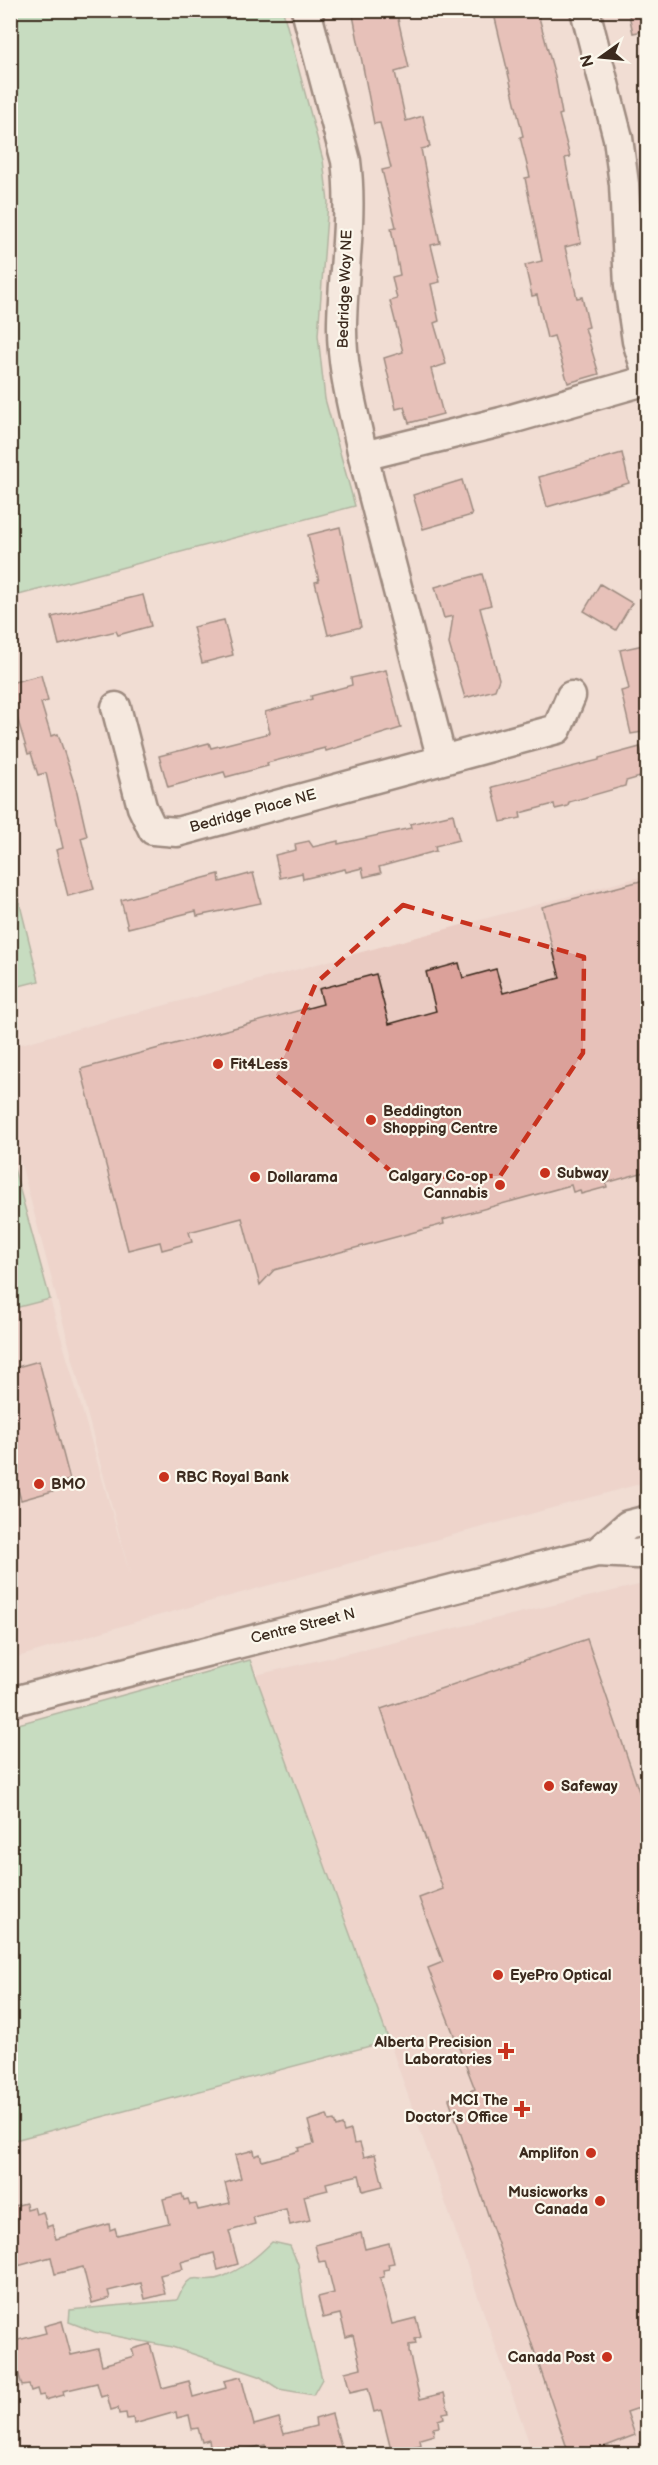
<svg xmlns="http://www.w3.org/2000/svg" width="658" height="2465" font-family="'Balsamiq Sans',sans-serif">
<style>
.built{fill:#eacbc2}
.green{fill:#94dba9;stroke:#688264;stroke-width:1.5}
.building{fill:#dba19a;stroke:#3b2a1e;stroke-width:1.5}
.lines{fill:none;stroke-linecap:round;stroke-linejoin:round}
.minor-casing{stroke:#3b2a1e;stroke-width:33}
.minor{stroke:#fbf7ec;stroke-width:28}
.marked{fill:none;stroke:#c8321e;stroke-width:4.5;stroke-dasharray:12 8;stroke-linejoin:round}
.poi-dot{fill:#c8321e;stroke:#fbf7ec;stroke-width:2}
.labels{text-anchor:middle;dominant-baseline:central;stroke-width:4.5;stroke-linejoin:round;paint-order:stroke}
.street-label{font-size:15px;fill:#3b2a1e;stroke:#fbf7ec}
.poi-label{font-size:15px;font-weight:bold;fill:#3b2a1e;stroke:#fbf7ec;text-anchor:start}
</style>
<rect width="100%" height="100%" fill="#f1ddd3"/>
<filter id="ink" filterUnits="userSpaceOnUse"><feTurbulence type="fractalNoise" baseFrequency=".0167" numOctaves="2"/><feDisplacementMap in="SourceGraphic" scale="12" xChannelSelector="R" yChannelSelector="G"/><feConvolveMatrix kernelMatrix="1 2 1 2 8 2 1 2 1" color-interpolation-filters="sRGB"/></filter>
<g filter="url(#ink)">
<!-- built -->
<path class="built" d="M 647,875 L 647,1482 L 142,1620 L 11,1659 L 11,1309 L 50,1299 L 130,1575 L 11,1126 L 10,1047 Z
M 647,1583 L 647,2454 L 533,2454 L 389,2041 L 256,1675 Z"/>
<!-- green -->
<path class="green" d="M 10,11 L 283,11 L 323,160 L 328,202 L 318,335 L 325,399 L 355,506 L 11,597 Z
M 11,869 L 39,981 L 11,988 L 10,988 Z
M 10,1154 L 50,1299 L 11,1309 L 10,1309 Z
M 250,1660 L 389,2041 L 11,2141 L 11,1726 Z
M 272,2242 L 290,2246 L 298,2264 L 306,2315 L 322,2379 L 313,2395 L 279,2389 L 259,2376 L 172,2347 L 95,2332 L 69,2322 L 70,2310 L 177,2300 C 193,2263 198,2287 222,2277 C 242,2269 256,2258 272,2242 Z"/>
<!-- building -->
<path class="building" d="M 352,10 L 396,10 L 409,68 L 395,72 L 406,121 L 423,116 L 430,147 L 421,149 L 440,243 L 431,245 L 440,282 L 431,284 L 439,321 L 434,323 L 446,364 L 431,369 L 443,414 L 409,423 L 404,407 L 396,409 L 384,358 L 403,352 L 390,301 L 397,299 L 392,277 L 400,275 L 391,228 L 396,227 L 382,170 L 391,168 L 380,123 L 374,124 Z
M 510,10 L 537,10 L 555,76 L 562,114 L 559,115 L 570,157 L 565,158 L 581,243 L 565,247 L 577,298 L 582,297 L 589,327 L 585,328 L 599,374 L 568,383 L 554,336 L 547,338 L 537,295 L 532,296 L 525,265 L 542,261 L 525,178 L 530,177 L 520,137 L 523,136 L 494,14 Z
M 628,10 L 648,10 L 648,30 L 633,33 Z
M 622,453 L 629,483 L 547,507 L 539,477 Z
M 462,480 L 472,515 L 423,529 L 413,495 Z
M 340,527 L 361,627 L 328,635 L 315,582 L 319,581 L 308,535 Z
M 482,574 L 491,605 L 480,608 L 499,679 L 495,690 L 465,698 L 449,644 L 453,616 L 444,618 L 435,587 Z
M 600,584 L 632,603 L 616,630 L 584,611 Z
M 143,595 L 151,626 L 118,635 L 116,631 L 59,645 L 52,617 Z
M 224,620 L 233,655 L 202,663 L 193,627 Z
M 648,644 L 648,731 L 631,734 L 621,691 L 629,689 L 620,650 Z
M 386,670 L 401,728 L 326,751 L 325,748 L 267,763 L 268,766 L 226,777 L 224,772 L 168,787 L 159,756 L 209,743 L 211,748 L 270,733 L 265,712 L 312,699 L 311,696 L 352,685 L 351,678 Z
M 41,675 L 48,701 L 41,703 L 51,736 L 58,734 L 77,792 L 87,836 L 81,838 L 94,889 L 68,896 L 56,850 L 63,848 L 46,773 L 38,775 L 31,753 L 28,754 L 10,694 L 10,683 Z
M 640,747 L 647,775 L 626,781 L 625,786 L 569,802 L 568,806 L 555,809 L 554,804 L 520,813 L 521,818 L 501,822 L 492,787 L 599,760 L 599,758 Z
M 453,814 L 459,840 L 435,846 L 436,851 L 379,867 L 381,873 L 364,877 L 362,868 L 346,872 L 345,869 L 303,879 L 302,873 L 280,878 L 275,855 L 296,850 L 295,844 L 309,841 L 313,847 L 338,841 L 338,844 L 411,828 L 410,824 Z
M 253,873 L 261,903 L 197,916 L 196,911 L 128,928 L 121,900 L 219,874 L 220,882 Z
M 648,879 L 648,1171 L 606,1183 L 607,1187 L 581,1194 L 580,1190 L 573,1192 L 571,1185 L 443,1220 L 444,1224 L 274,1270 L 260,1285 L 242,1218 L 189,1232 L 192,1242 L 162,1250 L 160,1242 L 128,1250 L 81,1069 L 323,1004 L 319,989 L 376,974 L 389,1024 L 436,1011 L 426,972 L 459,963 L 463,978 L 496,969 L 503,993 L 560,978 L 542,907 Z
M 39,1361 L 70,1480 L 58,1483 L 60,1489 L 21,1500 L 10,1462 L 10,1369 Z
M 587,1639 L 648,1818 L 648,2405 L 627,2412 L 635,2435 L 585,2454 L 569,2454 L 449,2099 L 475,2089 L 428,1968 L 443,1962 L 419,1898 L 443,1889 L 381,1709 Z
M 327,2115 L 329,2121 L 334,2120 L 336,2127 L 342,2125 L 344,2132 L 351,2130 L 354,2144 L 360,2143 L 364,2157 L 375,2154 L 383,2186 L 363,2191 L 359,2175 L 326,2183 L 328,2190 L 304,2196 L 310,2220 L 290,2225 L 286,2209 L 253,2217 L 255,2224 L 229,2231 L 238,2264 L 218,2270 L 214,2253 L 181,2262 L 183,2269 L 160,2275 L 165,2294 L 145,2299 L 141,2283 L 108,2291 L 110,2298 L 92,2303 L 83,2267 L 55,2274 L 51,2257 L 10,2268 L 10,2207 L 26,2203 L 27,2209 L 34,2207 L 36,2214 L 43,2212 L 47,2227 L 52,2225 L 56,2239 L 109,2224 L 110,2230 L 115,2228 L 117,2235 L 169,2223 L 163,2199 L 182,2194 L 184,2200 L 188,2199 L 190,2205 L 196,2204 L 198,2210 L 230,2203 L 225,2183 L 241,2178 L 235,2155 L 254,2150 L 255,2156 L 260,2154 L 262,2161 L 299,2151 L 298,2148 L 314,2144 L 308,2121 Z
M 361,2233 L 365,2249 L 389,2243 L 394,2263 L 388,2264 L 389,2269 L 383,2270 L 384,2277 L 380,2278 L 392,2324 L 416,2318 L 421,2337 L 415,2339 L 416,2344 L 409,2345 L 409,2352 L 420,2399 L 444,2393 L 449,2412 L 443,2413 L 444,2418 L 438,2420 L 439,2427 L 433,2428 L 434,2435 L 420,2439 L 421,2445 L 407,2448 L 409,2454 L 392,2454 L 381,2410 L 374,2412 L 368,2388 L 350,2392 L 345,2372 L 361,2368 L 353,2335 L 346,2337 L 340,2314 L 323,2318 L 318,2297 L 334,2293 L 326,2261 L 319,2262 L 315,2245 Z
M 62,2321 L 71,2355 L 98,2349 L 102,2365 L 134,2356 L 132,2349 L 150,2344 L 162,2388 L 189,2381 L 193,2397 L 226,2388 L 224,2381 L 241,2377 L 254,2425 L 279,2418 L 284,2434 L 316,2426 L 315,2419 L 332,2414 L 343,2454 L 267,2454 L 265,2445 L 225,2454 L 224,2450 L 219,2451 L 217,2445 L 210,2447 L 209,2440 L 202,2442 L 198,2428 L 192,2429 L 189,2415 L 177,2418 L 176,2412 L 134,2424 L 133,2418 L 127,2419 L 126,2413 L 119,2414 L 118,2408 L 111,2410 L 107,2395 L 101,2397 L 97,2383 L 63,2391 L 64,2395 L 45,2400 L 44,2395 L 39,2396 L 37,2389 L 31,2391 L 29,2385 L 22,2386 L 18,2372 L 10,2374 L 10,2342 L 46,2333 L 44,2326 Z"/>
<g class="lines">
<!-- minor casing -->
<g class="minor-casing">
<path id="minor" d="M 306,10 L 346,161 C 353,215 343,270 342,323 C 341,369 354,412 363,456 L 501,422 L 648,380
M 585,10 L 618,138 L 624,184 L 629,286 L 637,341 L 648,376
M 363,456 L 442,760
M 116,707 L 142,807 L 153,830 L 177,832 L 557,729 L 571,696
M 597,1552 L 628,1525 L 648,1520
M 10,1702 L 597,1552 L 637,1554 L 648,1551"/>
</g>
<!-- minor -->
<use href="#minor" class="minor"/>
</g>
</g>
<!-- marked area -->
<path d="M0 0H658V2465H0ZM 403,905 L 584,957 L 583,1053 L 500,1176 L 398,1177 L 276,1075 L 316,983 Z" fill="#f1ddd3" fill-opacity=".55" fill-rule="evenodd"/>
<path class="marked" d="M 403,905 L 584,957 L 583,1053 L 500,1176 L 398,1177 L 276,1075 L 316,983 Z"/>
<!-- markers -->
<g class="poi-dot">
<circle cx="218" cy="1064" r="6"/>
<circle cx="371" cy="1120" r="6"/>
<circle cx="545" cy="1173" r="6"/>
<circle cx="255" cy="1177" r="6"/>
<circle cx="500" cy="1185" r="6"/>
<circle cx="164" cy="1477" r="6"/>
<circle cx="39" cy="1484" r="6"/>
<circle cx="549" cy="1786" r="6"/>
<circle cx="498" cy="1975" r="6"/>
<path d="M503 2042h6v6h6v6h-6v6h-6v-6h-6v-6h6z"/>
<path d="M519 2100h6v6h6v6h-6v6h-6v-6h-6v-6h6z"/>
<circle cx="591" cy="2153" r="6"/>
<circle cx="600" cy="2201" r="6"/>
<circle cx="607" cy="2357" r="6"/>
</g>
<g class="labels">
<!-- street labels -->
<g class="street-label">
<text transform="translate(345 289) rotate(-88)">Bedridge Way NE</text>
<text transform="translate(253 811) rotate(-15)">Bedridge Place NE</text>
<text transform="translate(303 1626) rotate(-14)">Centre Street N</text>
</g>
<!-- poi labels -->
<g class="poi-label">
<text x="230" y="1064">Fit4Less</text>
<text x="383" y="1111">Beddington<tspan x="383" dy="17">Shopping Centre</tspan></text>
<text x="557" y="1173">Subway</text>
<text x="488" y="1176" text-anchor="end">Calgary Co-op<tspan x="488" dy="17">Cannabis</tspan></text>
<text x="267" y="1177">Dollarama</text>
<text x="176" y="1477">RBC Royal Bank</text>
<text x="51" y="1484">BMO</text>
<text x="561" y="1786">Safeway</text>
<text x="510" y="1975">EyePro Optical</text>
<text x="492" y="2042" text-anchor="end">Alberta Precision<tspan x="492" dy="17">Laboratories</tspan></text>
<text x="508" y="2100" text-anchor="end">MCI The<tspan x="508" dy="17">Doctor’s Office</tspan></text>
<text x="579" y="2153" text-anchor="end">Amplifon</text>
<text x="588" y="2192" text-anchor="end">Musicworks<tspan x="588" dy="17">Canada</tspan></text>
<text x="595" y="2357" text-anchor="end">Canada Post</text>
</g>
</g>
<!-- margin -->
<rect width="658" height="2465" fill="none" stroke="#fbf7ec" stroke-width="36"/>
<rect x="18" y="18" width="622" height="2429" fill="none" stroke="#3b2a1e" stroke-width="2" filter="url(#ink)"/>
<!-- north arrow -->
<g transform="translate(601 57) rotate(255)" stroke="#fbf7ec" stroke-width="4.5" paint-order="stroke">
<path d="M0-4.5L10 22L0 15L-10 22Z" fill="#3b2a1e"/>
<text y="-9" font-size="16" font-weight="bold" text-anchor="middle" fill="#3b2a1e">N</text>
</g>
</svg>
